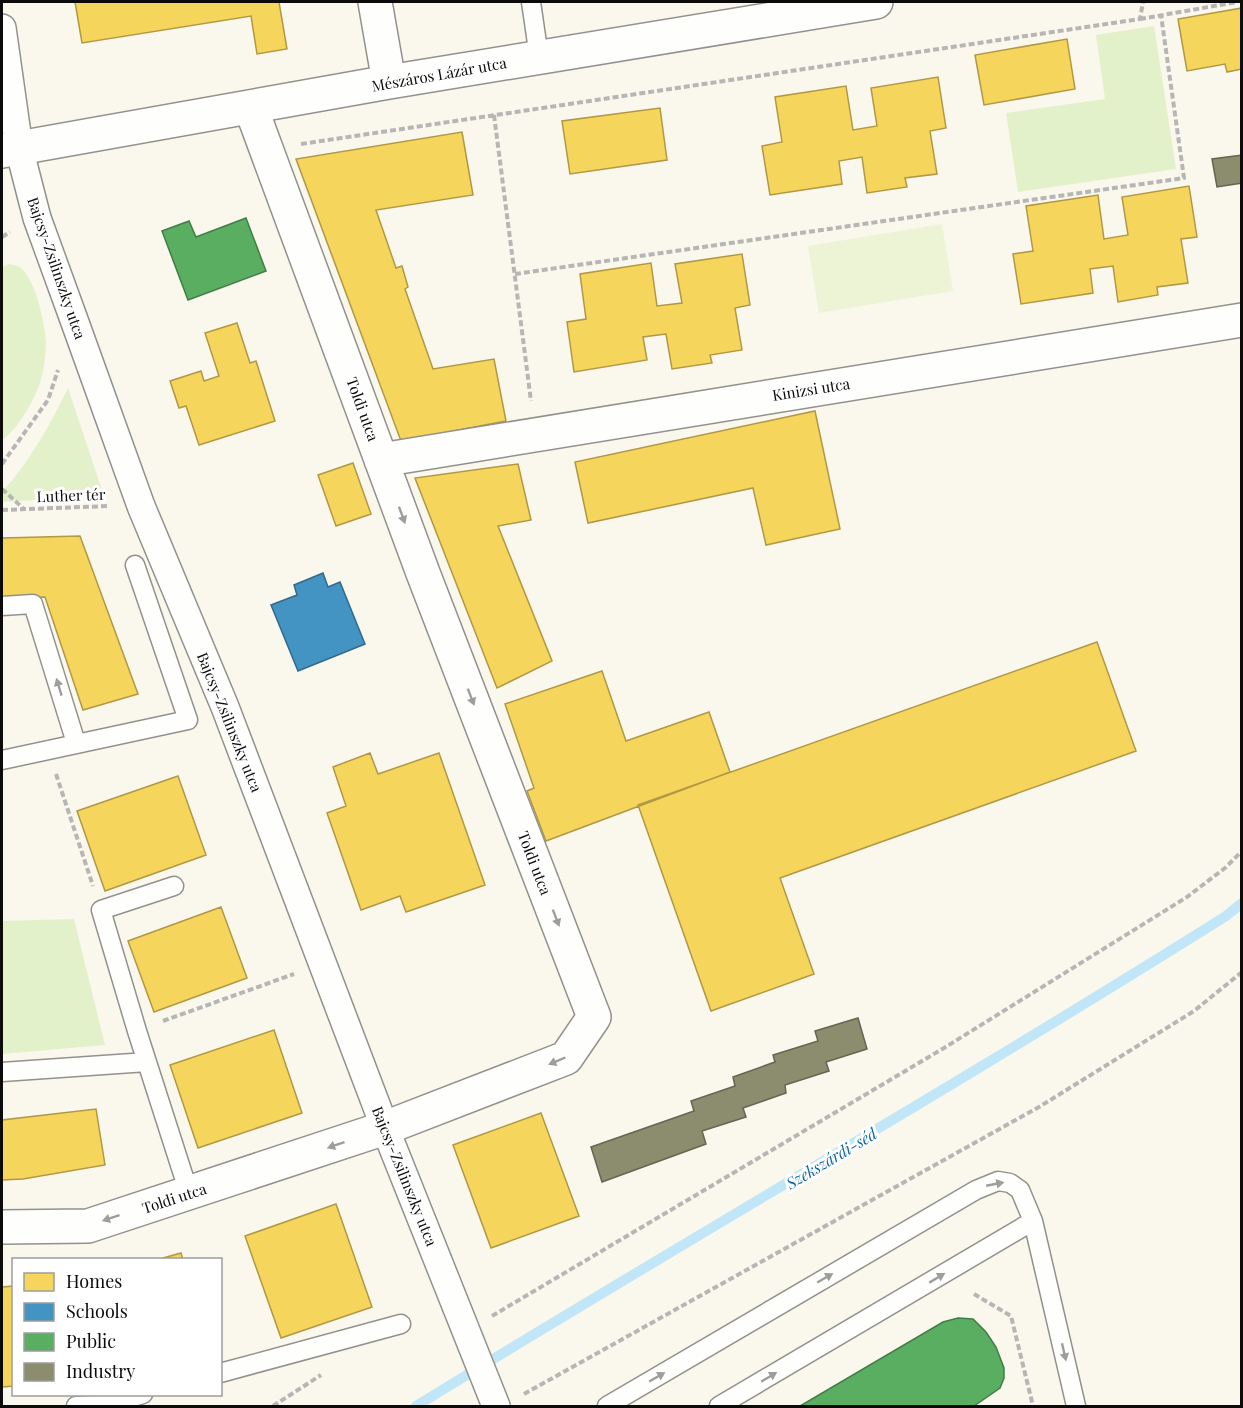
<svg xmlns="http://www.w3.org/2000/svg" width="1243" height="1408" font-family="'Playfair Display',serif">
<style>
.green{fill:#e3f1cb}
.pitch{fill:#edf4d5}
.homes{fill:#f6d55c;stroke:#b09844;stroke-width:1.5}
.schools{fill:#4393c3;stroke:#326a8c;stroke-width:1.5}
.public{fill:#5aae61;stroke:#427d47;stroke-width:1.5}
.industry{fill:#8c8c6e;stroke:#656550;stroke-width:1.5}
.lines{fill:none;stroke-linecap:round;stroke-linejoin:round}
.stream{stroke:#c1e6f7;stroke-width:10}
.service-casing{stroke:#93918d;stroke-width:21}
.pedestrian-casing{stroke:#93918d;stroke-width:30}
.minor-casing{stroke:#93918d;stroke-width:36}
.path{stroke:#b7b6b5;stroke-width:4;stroke-dasharray:6 3;stroke-linecap:butt}
.service{stroke:#fefefc;stroke-width:18}
.pedestrian{stroke:#fefefc;stroke-width:27}
.minor{stroke:#fefefc;stroke-width:33}
.oneway{fill:#9d9d9c}
.labels{text-anchor:middle;dominant-baseline:central;stroke-width:6;stroke-linejoin:round;paint-order:stroke}
.street-label{font-size:15px;fill:#0b0b0b;stroke:#fff}
.water-label{font-size:16px;font-style:italic;fill:#0c66a4;stroke:#fff}
</style>
<rect width="100%" height="100%" fill="#faf7ed"/>
<!-- green -->
<path class="green" d="M 1154,26 L 1176,169 L 1018,192 L 1006,113 L 1105,99 L 1096,35 Z
M 9,264 C 12,265 16,265 18,266 C 35,275 45,324 46,342 C 46,353 44,369 41,379 C 37,396 17,431 2,440 L 2,267 Z
M 68,388 L 104,496 L 2,502 L 2,492 C 30,461 50,425 68,388 Z
M 74,919 L 105,1045 L 2,1054 L 2,921 Z"/>
<!-- pitch -->
<path class="pitch" d="M 942,224 L 953,291 L 819,313 L 808,246 Z"/>
<!-- homes -->
<path class="homes" d="M 75,2 L 279,2 L 287,49 L 257,54 L 251,16 L 82,43 Z
M 1242,8 L 1242,69 L 1227,72 L 1225,64 L 1187,71 L 1178,19 Z
M 1067,39 L 1075,89 L 984,105 L 975,55 Z
M 938,77 L 946,128 L 930,131 L 937,174 L 905,178 L 907,187 L 867,193 L 862,157 L 839,161 L 842,184 L 770,195 L 762,146 L 782,142 L 775,97 L 846,86 L 853,130 L 877,126 L 871,88 Z
M 660,108 L 667,160 L 570,174 L 562,121 Z
M 462,132 L 473,195 L 376,210 L 396,268 L 402,266 L 408,287 L 405,289 L 433,369 L 494,359 L 506,421 L 401,441 L 296,159 Z
M 1189,186 L 1197,237 L 1181,239 L 1188,283 L 1157,287 L 1158,295 L 1118,302 L 1113,266 L 1090,269 L 1093,293 L 1021,304 L 1013,254 L 1033,251 L 1026,206 L 1098,195 L 1104,239 L 1128,235 L 1122,197 Z
M 742,254 L 750,305 L 735,308 L 742,350 L 710,355 L 712,363 L 672,369 L 666,334 L 643,337 L 647,360 L 574,372 L 567,322 L 586,319 L 580,274 L 651,263 L 657,306 L 682,303 L 675,264 Z
M 237,323 L 250,363 L 256,361 L 275,421 L 199,445 L 186,406 L 179,408 L 170,381 L 201,371 L 204,381 L 219,376 L 205,333 Z
M 815,411 L 840,529 L 766,545 L 753,488 L 588,523 L 575,462 Z
M 353,463 L 371,514 L 336,526 L 318,475 Z
M 518,464 L 531,520 L 498,526 L 552,661 L 497,688 L 415,478 Z
M 80,536 L 138,694 L 83,710 L 45,597 L 2,599 L 2,538 Z
M 1097,642 L 1136,751 L 780,878 L 814,974 L 711,1011 L 638,805 Z
M 602,671 L 626,741 L 709,712 L 730,772 L 546,841 L 527,791 L 534,788 L 505,704 Z
M 370,753 L 378,774 L 439,753 L 485,885 L 406,912 L 400,896 L 361,910 L 327,813 L 346,806 L 333,767 Z
M 178,776 L 206,855 L 105,891 L 77,811 Z
M 221,907 L 247,978 L 154,1012 L 128,941 Z
M 274,1030 L 302,1113 L 198,1148 L 170,1065 Z
M 96,1109 L 105,1165 L 23,1179 L 2,1180 L 2,1120 Z
M 541,1113 L 579,1216 L 491,1248 L 453,1145 Z
M 336,1204 L 372,1307 L 281,1338 L 245,1236 Z
M 181,1253 L 183,1260 L 156,1260 Z
M 14,1286 L 14,1386 L 2,1387 L 2,1287 Z"/>
<!-- schools -->
<path class="schools" d="M 323,573 L 328,587 L 340,582 L 365,644 L 298,671 L 271,605 L 297,595 L 294,585 Z"/>
<!-- public -->
<path class="public" d="M 246,218 L 266,271 L 188,300 L 162,231 L 189,221 L 196,237 Z
M 958,1318 L 973,1319 L 986,1332 L 996,1347 L 1004,1368 L 1004,1378 L 1000,1388 L 974,1406 L 800,1406 L 943,1322 Z"/>
<!-- industry -->
<path class="industry" d="M 1242,155 L 1242,183 L 1217,187 L 1212,159 Z
M 858,1018 L 867,1049 L 826,1062 L 829,1071 L 785,1085 L 786,1093 L 743,1108 L 746,1117 L 702,1131 L 706,1144 L 602,1182 L 591,1147 L 694,1111 L 691,1101 L 735,1086 L 733,1077 L 775,1062 L 773,1055 L 818,1041 L 815,1031 Z"/>
<g class="lines">
<!-- stream -->
<path class="stream" d="M 416,1406 C 685,1241 959,1084 1226,916 L 1242,903"/>
<!-- service casing -->
<g class="service-casing">
<path id="service" d="M 531,2 L 539,57
M 2,606 L 33,604 L 76,743
M 2,760 L 188,720 L 135,565
M 174,886 L 101,910 L 137,1031 L 189,1193
M 2,1072 L 147,1062
M 220,1373 L 401,1324
M 76,1406 L 109,1404 L 143,1394
M 607,1406 L 976,1190 L 998,1181 L 1010,1183 L 1020,1190 L 1033,1221 L 1076,1406
M 719,1406 L 1033,1221"/>
</g>
<!-- pedestrian casing -->
<g class="pedestrian-casing">
<path id="pedestrian" d="M 2,28 L 19,148 L 37,218 L 73,317 L 141,506 L 225,707 L 385,1128 L 496,1406"/>
</g>
<!-- minor casing -->
<g class="minor-casing">
<path id="minor" d="M 375,2 L 389,82
M 2,151 L 389,82 L 876,2
M 381,460 L 1242,320
M 2,1227 L 88,1226 L 385,1128 L 566,1058 L 594,1017 L 423,573 L 251,108"/>
</g>
<!-- path -->
<path class="path" d="M 1140,19 L 1237,2
M 494,115 L 531,401
M 301,144 L 1140,19 L 1143,2
M 2,237 L 10,232
M 515,274 L 1184,178 L 1161,15
M 2,464 L 48,400 L 58,370
M 2,489 L 24,509
M 2,510 L 109,506
M 56,774 L 93,886
M 163,1021 L 294,974
M 974,1294 L 1011,1316 L 1033,1406
M 492,1316 L 944,1048 L 1187,897 L 1225,868 L 1242,851
M 524,1394 L 1039,1107 L 1194,1011 L 1242,972
M 273,1406 L 321,1375"/>
<!-- service -->
<use href="#service" class="service"/>
<!-- pedestrian -->
<use href="#pedestrian" class="pedestrian"/>
<!-- minor -->
<use href="#minor" class="minor"/>
</g>
<!-- one-way arrows -->
<defs><path id="oneway-solid" d="M-6-.8H1V-3.2L6.5 0L1 3.2V.8H-6Z" transform="scale(1.5)"/></defs>
<g class="oneway">
<use href="#oneway-solid" transform="translate(402 515) rotate(70)"/>
<use href="#oneway-solid" transform="translate(59 687) rotate(-107)"/>
<use href="#oneway-solid" transform="translate(471 697) rotate(69)"/>
<use href="#oneway-solid" transform="translate(556 918) rotate(69)"/>
<use href="#oneway-solid" transform="translate(557 1061) rotate(157)"/>
<use href="#oneway-solid" transform="translate(336 1145) rotate(161)"/>
<use href="#oneway-solid" transform="translate(995 1184) rotate(-11)"/>
<use href="#oneway-solid" transform="translate(111 1218) rotate(162)"/>
<use href="#oneway-solid" transform="translate(825 1278) rotate(-30)"/>
<use href="#oneway-solid" transform="translate(937 1278) rotate(-31)"/>
<use href="#oneway-solid" transform="translate(1064 1352) rotate(77)"/>
<use href="#oneway-solid" transform="translate(657 1377) rotate(-30)"/>
<use href="#oneway-solid" transform="translate(769 1377) rotate(-31)"/>
</g>
<g class="labels">
<!-- street labels -->
<g class="street-label">
<text transform="translate(439 74) rotate(-10)">Mészáros Lázár utca</text>
<text transform="translate(57 268) rotate(71)">Bajcsy-Zsilinszky utca</text>
<text transform="translate(811 389) rotate(-9)">Kinizsi utca</text>
<text transform="translate(363 409) rotate(70)">Toldi utca</text>
<text transform="translate(71 495) rotate(-2)">Luther tér</text>
<text transform="translate(230 722) rotate(68)">Bajcsy-Zsilinszky utca</text>
<text transform="translate(535 863) rotate(69)">Toldi utca</text>
<text transform="translate(405 1176) rotate(68)">Bajcsy-Zsilinszky utca</text>
<text transform="translate(174 1198) rotate(-18)">Toldi utca</text>
</g>
<!-- water labels -->
<g class="water-label">
<text transform="translate(831 1158) rotate(-31)">Szekszárdi-séd</text>
</g>
</g>
<!-- border -->
<rect width="1243" height="1408" fill="none" stroke="#0b0b0b" stroke-width="6"/>
<!-- legend -->
<rect x="12" y="1258" width="210" height="138" fill="#ffffff" stroke="#9d9d9d" stroke-width="1.5"/>
<rect x="24" y="1273" width="30" height="18" fill="#f6d55c" stroke="#9d9d9d" stroke-width="1.5"/>
<text x="66" y="1288" font-size="18" fill="#0b0b0b">Homes</text>
<rect x="24" y="1303" width="30" height="18" fill="#4393c3" stroke="#9d9d9d" stroke-width="1.5"/>
<text x="66" y="1318" font-size="18" fill="#0b0b0b">Schools</text>
<rect x="24" y="1333" width="30" height="18" fill="#5aae61" stroke="#9d9d9d" stroke-width="1.5"/>
<text x="66" y="1348" font-size="18" fill="#0b0b0b">Public</text>
<rect x="24" y="1363" width="30" height="18" fill="#8c8c6e" stroke="#9d9d9d" stroke-width="1.5"/>
<text x="66" y="1378" font-size="18" fill="#0b0b0b">Industry</text>
</svg>
